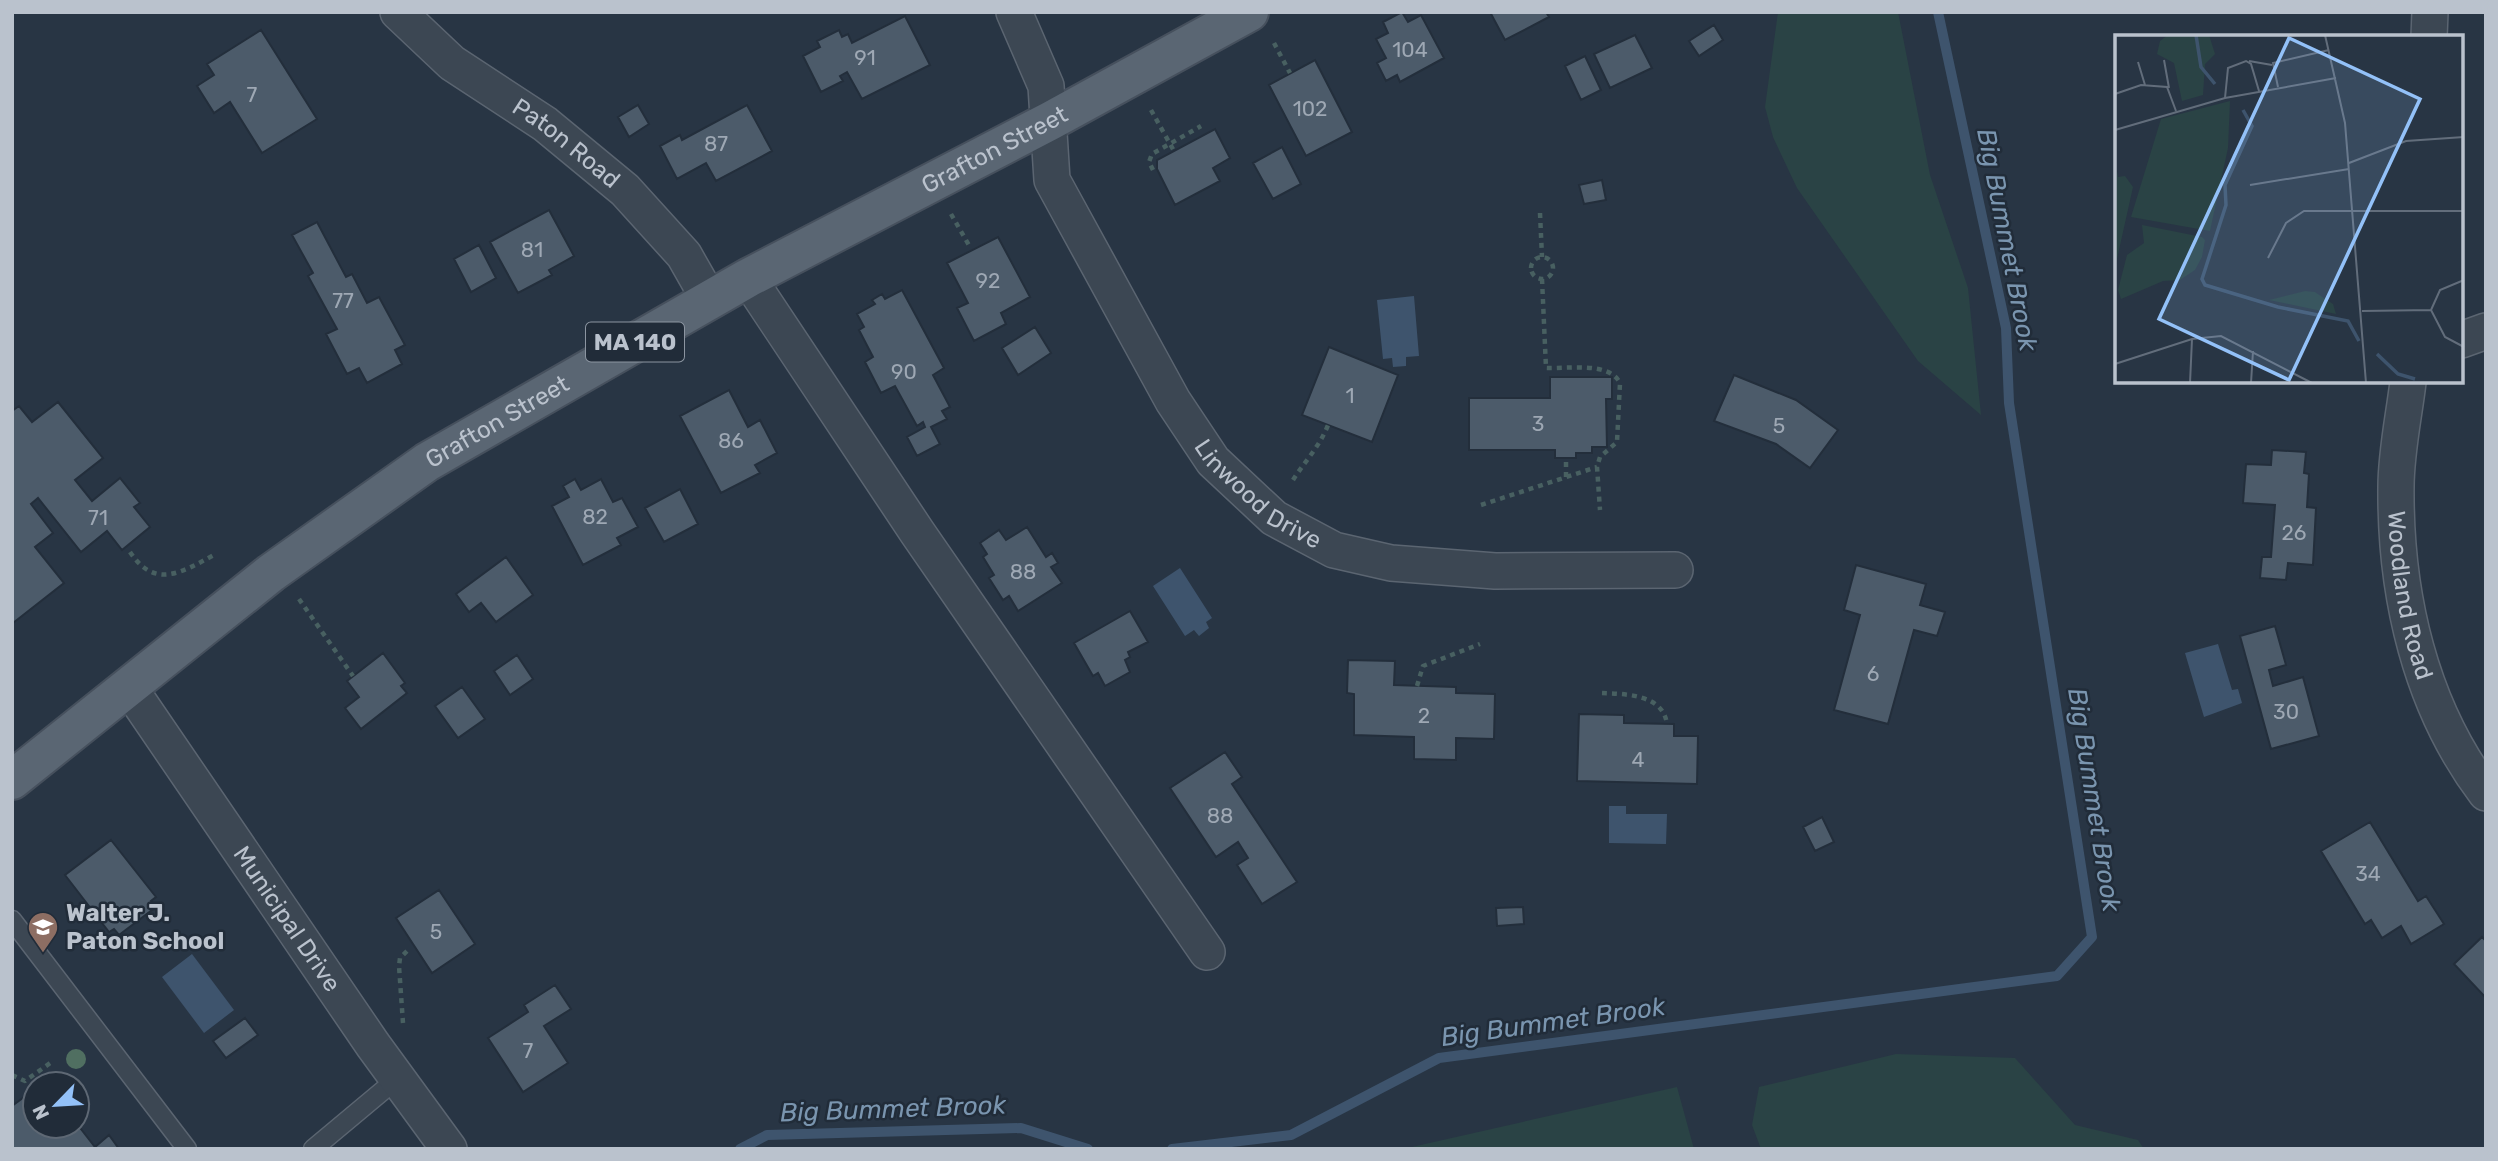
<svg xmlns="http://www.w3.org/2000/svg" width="2498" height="1161" font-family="Rubik,sans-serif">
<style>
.green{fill:#2a4345}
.water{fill:#3e546d}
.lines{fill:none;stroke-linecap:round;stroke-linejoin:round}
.stream{stroke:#3e546d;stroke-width:10}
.building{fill:#4c5b6a;stroke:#232e3b;stroke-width:2}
.service-casing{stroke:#5b6571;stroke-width:21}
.minor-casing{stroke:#5b6571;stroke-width:38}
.primary-casing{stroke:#46505d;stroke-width:42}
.path{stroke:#486061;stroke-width:4.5;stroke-dasharray:5 5;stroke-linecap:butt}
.service{stroke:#3c4753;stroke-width:18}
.minor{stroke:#3c4753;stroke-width:35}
.primary{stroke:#5a6673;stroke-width:38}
.tree{fill:#506f61}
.labels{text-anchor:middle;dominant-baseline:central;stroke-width:5;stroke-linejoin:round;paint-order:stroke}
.number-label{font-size:21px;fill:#9ea8b4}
.shield{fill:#212c39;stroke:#8c95a1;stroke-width:2}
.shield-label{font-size:23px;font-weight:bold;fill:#bac2cd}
.street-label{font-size:24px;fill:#bac2cd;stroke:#212c39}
.poi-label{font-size:24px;font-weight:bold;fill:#bac2cd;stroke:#212c39;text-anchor:start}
.water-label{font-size:26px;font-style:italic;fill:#7a95af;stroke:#212c39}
.inset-river{fill:none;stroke:#3e546d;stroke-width:3.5}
.inset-road{fill:none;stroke:#626d7b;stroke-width:2}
.view{fill:#93c1f8;fill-opacity:0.15;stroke:#93c1f8;stroke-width:3.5}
.inset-edge{fill:none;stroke:#bac2cd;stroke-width:3.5}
</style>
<rect width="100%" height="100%" fill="#283544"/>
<!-- green -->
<path class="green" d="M 1778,12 L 1898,12 L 1930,175 L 1968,288 L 1981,415 L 1918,361 L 1797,188 L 1773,137 L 1765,107 Z
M 1896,1054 L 2015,1058 L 2075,1125 L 2138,1140 L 2144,1149 L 1761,1149 L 1752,1125 L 1759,1087 Z
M 1677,1087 L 1694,1149 L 1403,1149 Z"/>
<!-- water -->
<path class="water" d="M 1414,296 L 1419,356 L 1406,357 L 1406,366 L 1393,367 L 1392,358 L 1383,359 L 1377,300 Z
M 1180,568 L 1212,618 L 1206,622 L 1209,628 L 1199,636 L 1194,630 L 1185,636 L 1153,586 Z
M 2218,644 L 2232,690 L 2238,689 L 2242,703 L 2204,717 L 2185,653 Z
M 1609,806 L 1626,806 L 1626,814 L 1667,814 L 1666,844 L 1609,843 Z
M 192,954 L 234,1010 L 204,1033 L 162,977 Z"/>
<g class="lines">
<!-- stream -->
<path class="stream" d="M 740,1149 L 767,1135 L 1021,1128 L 1088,1149
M 1172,1149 L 1291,1135 L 1439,1058 L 2057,976 L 2092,937 L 2009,403 L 2006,328 L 1938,12"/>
</g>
<!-- building -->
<path class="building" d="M 1402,12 L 1408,22 L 1421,15 L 1444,58 L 1400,82 L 1397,75 L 1386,81 L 1377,63 L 1386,58 L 1376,39 L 1388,33 L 1383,22 Z
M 1490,12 L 1546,12 L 1549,17 L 1505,40 Z
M 905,16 L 930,65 L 862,99 L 847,72 L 840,76 L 843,81 L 821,92 L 803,56 L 820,47 L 817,41 L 839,30 L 842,37 L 848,34 L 852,43 Z
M 1714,25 L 1723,40 L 1699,56 L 1689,41 Z
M 261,30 L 317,119 L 262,153 L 230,102 L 214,113 L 197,86 L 214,75 L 207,64 Z
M 1635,35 L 1652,68 L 1610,88 L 1594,54 Z
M 1585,56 L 1601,90 L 1581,100 L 1565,66 Z
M 1315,60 L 1352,132 L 1306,156 L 1269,85 Z
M 638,105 L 649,124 L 629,137 L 618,117 Z
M 747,105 L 772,151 L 716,181 L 706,163 L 677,179 L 660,146 L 680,135 L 682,140 Z
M 1215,129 L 1230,158 L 1213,168 L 1220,181 L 1175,205 L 1157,169 L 1157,160 Z
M 1282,147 L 1301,184 L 1273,199 L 1253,163 Z
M 1602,180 L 1606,200 L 1584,204 L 1579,185 Z
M 549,210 L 574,256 L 549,270 L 552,275 L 518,293 L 490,242 Z
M 317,222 L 346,277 L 352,274 L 367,303 L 379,297 L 405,345 L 395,350 L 402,364 L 367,383 L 359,368 L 347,374 L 326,334 L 337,329 L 308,276 L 313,273 L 292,235 Z
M 998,237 L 1030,297 L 1001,313 L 1006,324 L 974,341 L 957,308 L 968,303 L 947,263 Z
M 479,245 L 496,278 L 471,292 L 454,259 Z
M 902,290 L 944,368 L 933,375 L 950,407 L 942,411 L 947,419 L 931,427 L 940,444 L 917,456 L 907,437 L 925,427 L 923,422 L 917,426 L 895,386 L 881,393 L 865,362 L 873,357 L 859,330 L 864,327 L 857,314 L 875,304 L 872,300 L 882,294 L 885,299 Z
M 1035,327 L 1051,353 L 1018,375 L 1002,348 Z
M 1329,347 L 1398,375 L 1372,442 L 1302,415 Z
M 1734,375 L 1796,400 L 1838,430 L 1810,468 L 1776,444 L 1714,421 Z
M 1550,377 L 1612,377 L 1612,399 L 1606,399 L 1607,447 L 1592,447 L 1592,453 L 1576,453 L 1576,458 L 1555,458 L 1555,450 L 1469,450 L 1469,398 L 1550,398 Z
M 729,390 L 748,427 L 760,420 L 777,453 L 755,465 L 760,473 L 721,493 L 680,416 Z
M 58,402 L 103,458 L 75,480 L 92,501 L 120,478 L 140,503 L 134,507 L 150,527 L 122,550 L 107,531 L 81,552 L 38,498 L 31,504 L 53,533 L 35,547 L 64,583 L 13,623 L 12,411 L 19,406 L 32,422 Z
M 2272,450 L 2306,452 L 2304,473 L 2309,474 L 2307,507 L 2316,508 L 2313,565 L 2288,563 L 2286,580 L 2260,578 L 2262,557 L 2271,557 L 2275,505 L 2243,503 L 2246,464 L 2271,465 Z
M 575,479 L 581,490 L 601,479 L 613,502 L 622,498 L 638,527 L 617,538 L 621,545 L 583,565 L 552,506 L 569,497 L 563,486 Z
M 680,489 L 698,524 L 664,542 L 645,508 Z
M 1027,527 L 1046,557 L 1052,553 L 1058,563 L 1051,567 L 1062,583 L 1018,611 L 1009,596 L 1003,600 L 989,578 L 994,575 L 983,557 L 987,554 L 980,543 L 999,530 L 1006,540 Z
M 506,557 L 533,595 L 496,622 L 481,603 L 469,612 L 456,594 Z
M 1856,565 L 1926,584 L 1920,605 L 1945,612 L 1937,636 L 1914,630 L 1888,724 L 1834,710 L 1860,615 L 1844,610 Z
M 1130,611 L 1148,642 L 1128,652 L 1130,657 L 1125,660 L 1130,672 L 1105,686 L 1098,673 L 1093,676 L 1074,643 Z
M 2275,626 L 2286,665 L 2269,670 L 2273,686 L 2303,677 L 2319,736 L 2271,749 L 2240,636 Z
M 383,653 L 405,683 L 401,686 L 407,693 L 361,729 L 345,708 L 359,697 L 347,681 Z
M 517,655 L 533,679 L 510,695 L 494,671 Z
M 1348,660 L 1395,661 L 1394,685 L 1456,687 L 1456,693 L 1495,694 L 1494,739 L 1456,738 L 1456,760 L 1414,759 L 1414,737 L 1354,735 L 1354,694 L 1347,693 Z
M 462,687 L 485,719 L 458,738 L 435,706 Z
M 1579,714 L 1624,715 L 1624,723 L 1674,724 L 1674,736 L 1698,736 L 1697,784 L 1577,781 Z
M 1225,752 L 1242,777 L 1232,784 L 1297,882 L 1262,904 L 1237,865 L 1248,858 L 1238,842 L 1216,857 L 1170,788 Z
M 1822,817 L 1834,842 L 1815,851 L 1803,827 Z
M 2370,822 L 2418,901 L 2426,896 L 2444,924 L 2411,944 L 2401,926 L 2382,938 L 2371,920 L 2365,924 L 2321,851 Z
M 111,840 L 156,897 L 151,901 L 156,907 L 119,935 L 114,929 L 109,932 L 65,875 Z
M 439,890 L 475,944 L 432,973 L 396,918 Z
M 1523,907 L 1524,924 L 1497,926 L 1496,908 Z
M 2482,937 L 2486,941 L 2486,998 L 2454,964 Z
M 555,985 L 571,1009 L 544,1026 L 568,1063 L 523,1092 L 488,1038 L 528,1012 L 524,1005 Z
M 245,1018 L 258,1035 L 226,1058 L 213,1041 Z
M 35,1089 L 35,1126 L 77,1124 L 95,1147 L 109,1135 L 119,1149 L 12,1149 L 12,1106 Z"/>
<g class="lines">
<!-- service casing -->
<g class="service-casing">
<path id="service" d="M 12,920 L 187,1149
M 313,1149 L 398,1078"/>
</g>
<!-- minor casing -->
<g class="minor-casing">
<g id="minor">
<path id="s1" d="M 398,12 L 452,63 L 545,124 L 625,190 L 684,255 L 709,299"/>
<path id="s2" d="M 1014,12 L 1046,86 L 1052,180 L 1173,401 L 1213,461 L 1274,518 L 1334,550 L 1391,563 L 1495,571 L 1675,570"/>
<path d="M 2429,37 L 2430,12"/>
<path d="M 748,278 L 917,532 L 1207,952"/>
<path d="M 2461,340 L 2486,331"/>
<path id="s3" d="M 2408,382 C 2404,416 2396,452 2396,487 C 2395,595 2420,706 2486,793"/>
<path id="s4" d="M 128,686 L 373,1045 L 449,1149"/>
</g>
</g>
<!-- primary casing -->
<g class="primary-casing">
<g id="primary">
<path id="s5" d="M 12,780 L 271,573 L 427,462 L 748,278 L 1050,121 L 1249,12"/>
</g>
</g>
<!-- path -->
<path class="path" d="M 1274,43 L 1290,73
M 1151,110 L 1174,151
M 1153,170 L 1149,162 L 1152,154 L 1201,126
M 1540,213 L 1542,257
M 951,214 L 970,247
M1531 268a11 11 0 1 1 22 0a11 11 0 1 1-22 0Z
M 1542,279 L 1546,368 C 1567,369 1609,361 1620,383 L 1617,442 L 1600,457 L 1597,467 L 1600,510
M 1566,477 L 1566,458
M 1293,480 C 1305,461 1320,446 1328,425
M 1481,505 L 1597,467
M 130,552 C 155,590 182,572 214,555
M 299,599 L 353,676
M 1417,686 L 1423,666 L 1480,644
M 1602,693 C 1625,694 1663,694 1667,724
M 403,1023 L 399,966 L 400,958 L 410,948
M 12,1075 L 25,1081 L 53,1061"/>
<!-- service -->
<use href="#service" class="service"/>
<!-- minor -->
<use href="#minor" class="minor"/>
<!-- primary -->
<use href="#primary" class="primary"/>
</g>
<!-- trees -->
<circle class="tree" cx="76" cy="1059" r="10"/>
<!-- icons -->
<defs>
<g id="school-pin" transform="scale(1.575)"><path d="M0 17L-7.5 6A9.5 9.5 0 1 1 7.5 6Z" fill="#8d6e63" stroke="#212c39"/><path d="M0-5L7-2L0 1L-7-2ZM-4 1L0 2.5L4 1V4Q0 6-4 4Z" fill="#fff"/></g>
</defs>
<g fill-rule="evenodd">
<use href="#school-pin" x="43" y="927"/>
</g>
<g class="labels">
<!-- number labels -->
<g class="number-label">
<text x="1410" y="49">104</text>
<text x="865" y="57">91</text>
<text x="252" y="94">7</text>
<text x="1310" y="108">102</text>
<text x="716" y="143">87</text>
<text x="532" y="249">81</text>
<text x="988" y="280">92</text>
<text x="343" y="300">77</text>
<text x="904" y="371">90</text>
<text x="1350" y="395">1</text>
<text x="1538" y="423">3</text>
<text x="1779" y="425">5</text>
<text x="731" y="440">86</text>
<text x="595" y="516">82</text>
<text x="98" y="517">71</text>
<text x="2294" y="532">26</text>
<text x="1023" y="571">88</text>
<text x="1873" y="673">6</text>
<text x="2286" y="711">30</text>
<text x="1424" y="715">2</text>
<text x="1638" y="759">4</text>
<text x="1220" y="815">88</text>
<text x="2368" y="873">34</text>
<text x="436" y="931">5</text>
<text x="528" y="1050">7</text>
</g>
<!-- shield labels -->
<rect class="shield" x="586" y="322.5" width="98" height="39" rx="5"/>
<g class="shield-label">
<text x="635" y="342">MA 140</text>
</g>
<!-- street labels -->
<g class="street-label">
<text stroke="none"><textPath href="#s1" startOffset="214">Paton Road</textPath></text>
<text stroke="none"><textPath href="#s5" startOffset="1171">Grafton Street</textPath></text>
<text stroke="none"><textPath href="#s5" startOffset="604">Grafton Street</textPath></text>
<text stroke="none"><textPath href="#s2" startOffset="555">Linwood Drive</textPath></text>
<text stroke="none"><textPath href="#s3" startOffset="215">Woodland Road</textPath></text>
<text stroke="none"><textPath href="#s4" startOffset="282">Municipal Drive</textPath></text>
</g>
<!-- poi labels -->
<g class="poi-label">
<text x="66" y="913">Walter J.<tspan x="66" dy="28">Paton School</tspan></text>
</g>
<!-- water labels -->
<g class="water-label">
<text transform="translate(2007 240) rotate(79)">Big Bummet Brook</text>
<text transform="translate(2094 800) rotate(81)">Big Bummet Brook</text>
<text transform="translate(1553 1022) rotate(-8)">Big Bummet Brook</text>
<text transform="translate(893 1109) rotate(-2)">Big Bummet Brook</text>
</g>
</g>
<!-- overview -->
<g transform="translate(2115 35)">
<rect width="348" height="348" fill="#283544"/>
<path d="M 53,0 L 94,0 L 100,19 L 90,29 L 88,60 L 67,66 L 59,28 L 42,19 L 45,6 ZM 115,66 L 113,113 L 95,196 L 16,182 L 46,84 ZM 2,136 L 3,142 L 10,141 L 18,152 L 0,233 ZM 27,190 L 87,202 L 90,205 L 87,222 L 80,235 L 65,245 L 48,246 L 6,264 L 3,255 L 12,220 L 29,208 ZM 190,256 L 200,257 L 218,269 L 221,279 L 154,265 Z" fill="#2a4345"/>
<path class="inset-river" d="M 81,0 L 86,32 L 100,49M 128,75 L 137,91 L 110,150 L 111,170 L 87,244 L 90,250 L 163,272 L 233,286 L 244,306M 262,319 L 283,339 L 300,344"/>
<path class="inset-road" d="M 210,0 L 230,88 L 251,348M 49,25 L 54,53M 134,26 L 157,30M 23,27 L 30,50M 163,52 L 158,28 L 214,15M 0,59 L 26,50 L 52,52 L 61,76M 110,63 L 113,33 L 131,26 L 136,29 L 144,56M 0,95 L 110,63 L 221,43M 234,128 L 291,106 L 349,102M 135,150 L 234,134M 153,223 L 171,188 L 189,176 L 349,176M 349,245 L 325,255 L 316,275 L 330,302 L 349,312M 247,276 L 316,275M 0,329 L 77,304 L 106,301 L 197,348M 75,348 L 77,304M 136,348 L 138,316"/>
<path class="view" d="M 174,3 L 305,64 L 174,345 L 44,284 Z"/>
<rect width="348" height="348" class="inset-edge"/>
</g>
<!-- border -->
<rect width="2498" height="1161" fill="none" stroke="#bac2cd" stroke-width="28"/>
<!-- north arrow -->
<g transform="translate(56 1105) rotate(245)"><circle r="33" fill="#212c39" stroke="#5e6874" stroke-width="2"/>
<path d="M0-5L12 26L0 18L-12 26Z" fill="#93c1f8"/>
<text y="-10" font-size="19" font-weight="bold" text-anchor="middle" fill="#bac2cd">N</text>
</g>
</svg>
